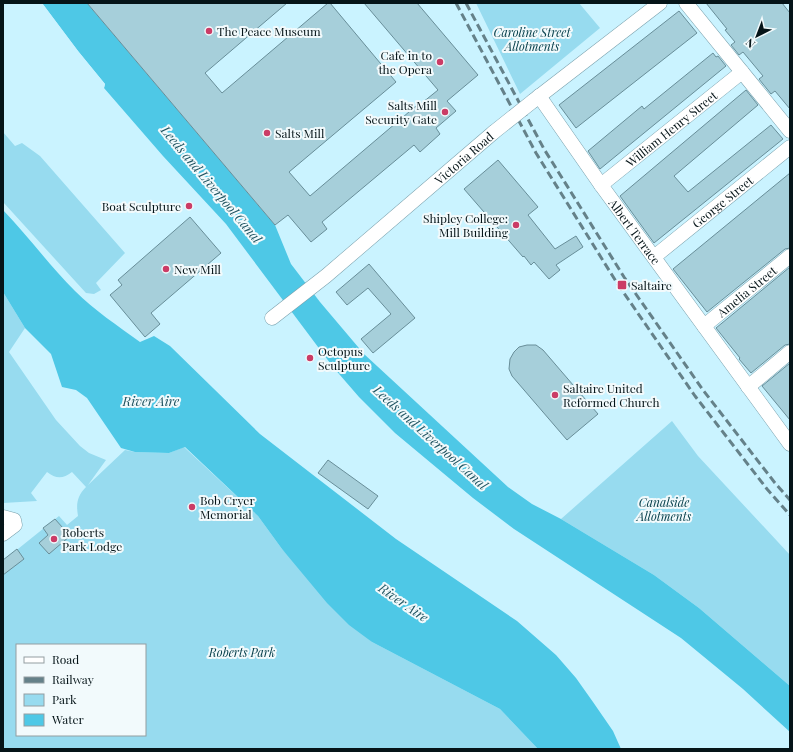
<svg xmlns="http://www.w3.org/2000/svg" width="793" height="752" font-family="'Playfair Display',serif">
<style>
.green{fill:#97dbef;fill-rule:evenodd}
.water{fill:#4ec8e6}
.pier{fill:#caf3ff}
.building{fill:#a6cfda;stroke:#688e99}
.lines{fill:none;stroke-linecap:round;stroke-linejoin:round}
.minor-casing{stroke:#7ba2ae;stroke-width:15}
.minor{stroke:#fff;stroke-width:14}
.rail{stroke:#658189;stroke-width:3;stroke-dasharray:8 4;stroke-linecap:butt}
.minor-bridge-casing{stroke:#7ba2ae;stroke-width:15;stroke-linecap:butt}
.minor-bridge{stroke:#fff;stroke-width:14}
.poi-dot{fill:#cb3c66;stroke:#f2fafc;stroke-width:1.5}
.labels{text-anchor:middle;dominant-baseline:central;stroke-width:4;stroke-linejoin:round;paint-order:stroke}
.poi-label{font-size:12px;fill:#051418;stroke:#f2fafc;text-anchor:start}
.park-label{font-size:12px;font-style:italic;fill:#07404c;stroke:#f2fafc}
.street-label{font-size:12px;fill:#051418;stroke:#f2fafc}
.water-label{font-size:13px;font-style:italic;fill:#1f5360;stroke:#f2fafc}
</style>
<rect width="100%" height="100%" fill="#caf3ff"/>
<!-- green -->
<path class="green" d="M 476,3 L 579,3 L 600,28 L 520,94 Z
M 3,132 L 15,146 L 22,143 L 40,156 L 125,253 L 96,283 L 101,290 L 94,294 L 86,293 L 3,202 Z
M 3,292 L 25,328 L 9,352 L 56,420 L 80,446 L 89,453 L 106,460 L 88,485 L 125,450 L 135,452 L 169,453 L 184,447 L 258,516 L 282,549 L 372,642 L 500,709 L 538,749 L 3,749 L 3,561 L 59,516 L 67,525 L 78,516 C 76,504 77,496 86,487 L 72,472 C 63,479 56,479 47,472 L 31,493 L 37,501 L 3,503 ZM 17,645 L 145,645 L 145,735 L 17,735 Z
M 672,421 L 698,456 L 790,555 L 790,686 L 699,608 L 654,575 L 561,519 Z"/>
<!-- water -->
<path class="water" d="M 42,3 L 87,3 L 275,225 L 291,264 L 320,302 L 364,354 L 508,487 L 532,504 L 561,519 L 654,575 L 699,608 L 790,686 L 790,732 L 743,689 L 681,638 L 514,529 L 473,498 L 395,433 L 359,397 L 333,367 L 226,224 L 163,156 L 104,88 L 105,84 L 78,51 Z
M 3,210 C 28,236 49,265 75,291 C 94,310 118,326 140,342 L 154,336 L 170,346 L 260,434 L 396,539 L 517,621 L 556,655 L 576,678 L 593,702 L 613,731 L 621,749 L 538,749 L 500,709 L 372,642 L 349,625 L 327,603 L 282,549 L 258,516 L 185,447 L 169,453 L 135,452 L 121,448 L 87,398 L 76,390 L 62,387 L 51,354 L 25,328 L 3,292 Z"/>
<!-- pier -->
<path class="pier" d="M 40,3 L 42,3 L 78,51 L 105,84 L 104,88 L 102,86 L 103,85 L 77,53 Z"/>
<!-- building -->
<path class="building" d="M 87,3 L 287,3 L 205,73 L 222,93 L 328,3 L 330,3 L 396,82 L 289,172 L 310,196 L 416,106 L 417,107 L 438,90 L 364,3 L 417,3 L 478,75 L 447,101 L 456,111 L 436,128 L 440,134 L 420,152 L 414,145 L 322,222 L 327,229 L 311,242 L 288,215 L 275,225 Z
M 706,3 L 782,3 L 790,13 L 790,109 L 775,91 L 771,94 L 759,79 L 763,76 L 743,52 L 739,55 L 731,45 L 735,42 L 725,30 L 727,29 Z
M 679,11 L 697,33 L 576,128 L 559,105 Z
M 713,53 L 716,57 L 718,56 L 726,66 L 600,169 L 588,151 L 642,106 L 644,109 Z
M 746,90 L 758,105 L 674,176 L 688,192 L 771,125 L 783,139 L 654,243 L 620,196 Z
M 498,160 L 538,207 L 528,215 L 555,249 L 576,236 L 583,247 L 556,265 L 560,270 L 549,279 L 534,262 L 531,265 L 524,256 L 523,257 L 464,189 Z
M 790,173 L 790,248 L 785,249 L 707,312 L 673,269 Z
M 190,217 L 221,253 L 151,313 L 160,324 L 145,337 L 110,295 L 122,285 L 118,280 Z
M 369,264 L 415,318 L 373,353 L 361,339 L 391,314 L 368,288 L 347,305 L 336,292 Z
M 790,267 L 790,344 L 785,345 L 751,373 L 739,359 L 740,358 L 716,328 Z
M 527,345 L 536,345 L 543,350 L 598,414 L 567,440 L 512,376 L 509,369 L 510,359 L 514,352 L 519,347 Z
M 790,363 L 790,420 L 762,386 Z
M 328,460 L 378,496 L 368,509 L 318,473 Z
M 55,519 L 70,536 L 49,554 L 39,543 L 48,535 L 43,528 Z
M 17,549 L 24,559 L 3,575 L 3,560 Z"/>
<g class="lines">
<!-- minor casing -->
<g class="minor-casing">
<g id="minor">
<path d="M 686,3 L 790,131"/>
<path id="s1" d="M 539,96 L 601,185 L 790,444"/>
<path d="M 533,101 L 660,3"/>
<path id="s2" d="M 601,185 L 742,72"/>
<path id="s3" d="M 654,257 L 790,147"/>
<path id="s4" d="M 272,318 L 326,276 L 494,132"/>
<path id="s5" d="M 704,326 L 790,256"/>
<path d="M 748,387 L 790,352"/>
<path d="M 3,517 L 14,520 L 15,525 L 3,534"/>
</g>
</g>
<!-- minor -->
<use href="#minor" class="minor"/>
<!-- rail -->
<path class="rail" d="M 456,3 L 536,153 L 617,283 L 695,396 L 767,489 L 790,515
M 466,3 L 544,149 L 624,277 L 703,390 L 775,483 L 790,500"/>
<!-- minor-bridge casing -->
<g class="minor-bridge-casing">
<path id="minor-bridge" d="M 494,132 L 533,101"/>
</g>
<!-- minor-bridge -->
<use href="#minor-bridge" class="minor-bridge"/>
</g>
<!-- markers -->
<g class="poi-dot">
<circle cx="209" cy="31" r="4"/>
<circle cx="440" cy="62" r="4"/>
<circle cx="445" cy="112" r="4"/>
<circle cx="267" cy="133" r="4"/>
<circle cx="189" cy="206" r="4"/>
<circle cx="516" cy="225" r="4"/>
<circle cx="166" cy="269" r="4"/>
<rect x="617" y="280" width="10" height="10" rx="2"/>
<circle cx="310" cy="358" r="4"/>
<circle cx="555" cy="395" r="4"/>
<circle cx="192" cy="507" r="4"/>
<circle cx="54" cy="539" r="4"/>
</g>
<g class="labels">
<!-- poi labels -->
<g class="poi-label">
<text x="217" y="31">The Peace Museum</text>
<text x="432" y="55" text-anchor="end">Cafe in to<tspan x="432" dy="14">the Opera</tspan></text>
<text x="437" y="105" text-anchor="end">Salts Mill<tspan x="437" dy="14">Security Gate</tspan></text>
<text x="275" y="133">Salts Mill</text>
<text x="181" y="206" text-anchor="end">Boat Sculpture</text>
<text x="508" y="218" text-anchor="end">Shipley College:<tspan x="508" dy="14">Mill Building</tspan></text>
<text x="174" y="269">New Mill</text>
<text x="631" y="285">Saltaire</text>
<text x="318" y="351">Octopus<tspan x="318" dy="14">Sculpture</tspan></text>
<text x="563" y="388">Saltaire United<tspan x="563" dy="14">Reformed Church</tspan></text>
<text x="200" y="500">Bob Cryer<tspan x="200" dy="14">Memorial</tspan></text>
<text x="62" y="532">Roberts<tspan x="62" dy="14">Park Lodge</tspan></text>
</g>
<!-- park labels -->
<g class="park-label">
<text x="532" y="32">Caroline Street<tspan x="532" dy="14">Allotments</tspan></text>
<text x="664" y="502">Canalside<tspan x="664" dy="14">Allotments</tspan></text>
<text x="242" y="652">Roberts Park</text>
</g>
<!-- street labels -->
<g class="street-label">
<text stroke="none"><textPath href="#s2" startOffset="90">William Henry Street</textPath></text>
<text stroke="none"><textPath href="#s4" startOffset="250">Victoria Road</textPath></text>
<text stroke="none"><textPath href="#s3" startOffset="88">George Street</textPath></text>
<text stroke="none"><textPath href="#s1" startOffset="166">Albert Terrace</textPath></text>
<text stroke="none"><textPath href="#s5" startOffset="55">Amelia Street</textPath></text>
</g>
<!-- water labels -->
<g class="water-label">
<text transform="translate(212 184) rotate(50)">Leeds and Liverpool Canal</text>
<text x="151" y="400">River Aire</text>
<text transform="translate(431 437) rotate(42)">Leeds and Liverpool Canal</text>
<text transform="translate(404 602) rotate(35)">River Aire</text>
</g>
</g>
<!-- border -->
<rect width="793" height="752" fill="none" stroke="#051418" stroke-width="8"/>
<!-- legend -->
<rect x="16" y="644" width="130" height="92" fill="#f2fafc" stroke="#939ea1"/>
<rect x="24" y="657" width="20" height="6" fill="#ffffff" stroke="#939ea1"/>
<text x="52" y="664" font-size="12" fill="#051418">Road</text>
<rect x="24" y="677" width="20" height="6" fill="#658189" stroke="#939ea1"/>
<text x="52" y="684" font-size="12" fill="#051418">Railway</text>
<rect x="24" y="694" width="20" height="12" fill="#97dbef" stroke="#939ea1"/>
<text x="52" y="704" font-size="12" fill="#051418">Park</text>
<rect x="24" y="714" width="20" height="12" fill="#4ec8e6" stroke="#939ea1"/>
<text x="52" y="724" font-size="12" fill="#051418">Water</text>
<!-- north arrow -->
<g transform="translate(757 36) rotate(222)" stroke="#f2fafc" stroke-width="3" paint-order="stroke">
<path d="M0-3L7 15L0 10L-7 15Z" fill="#051418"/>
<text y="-6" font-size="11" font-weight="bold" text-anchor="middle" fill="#051418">N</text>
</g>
</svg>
